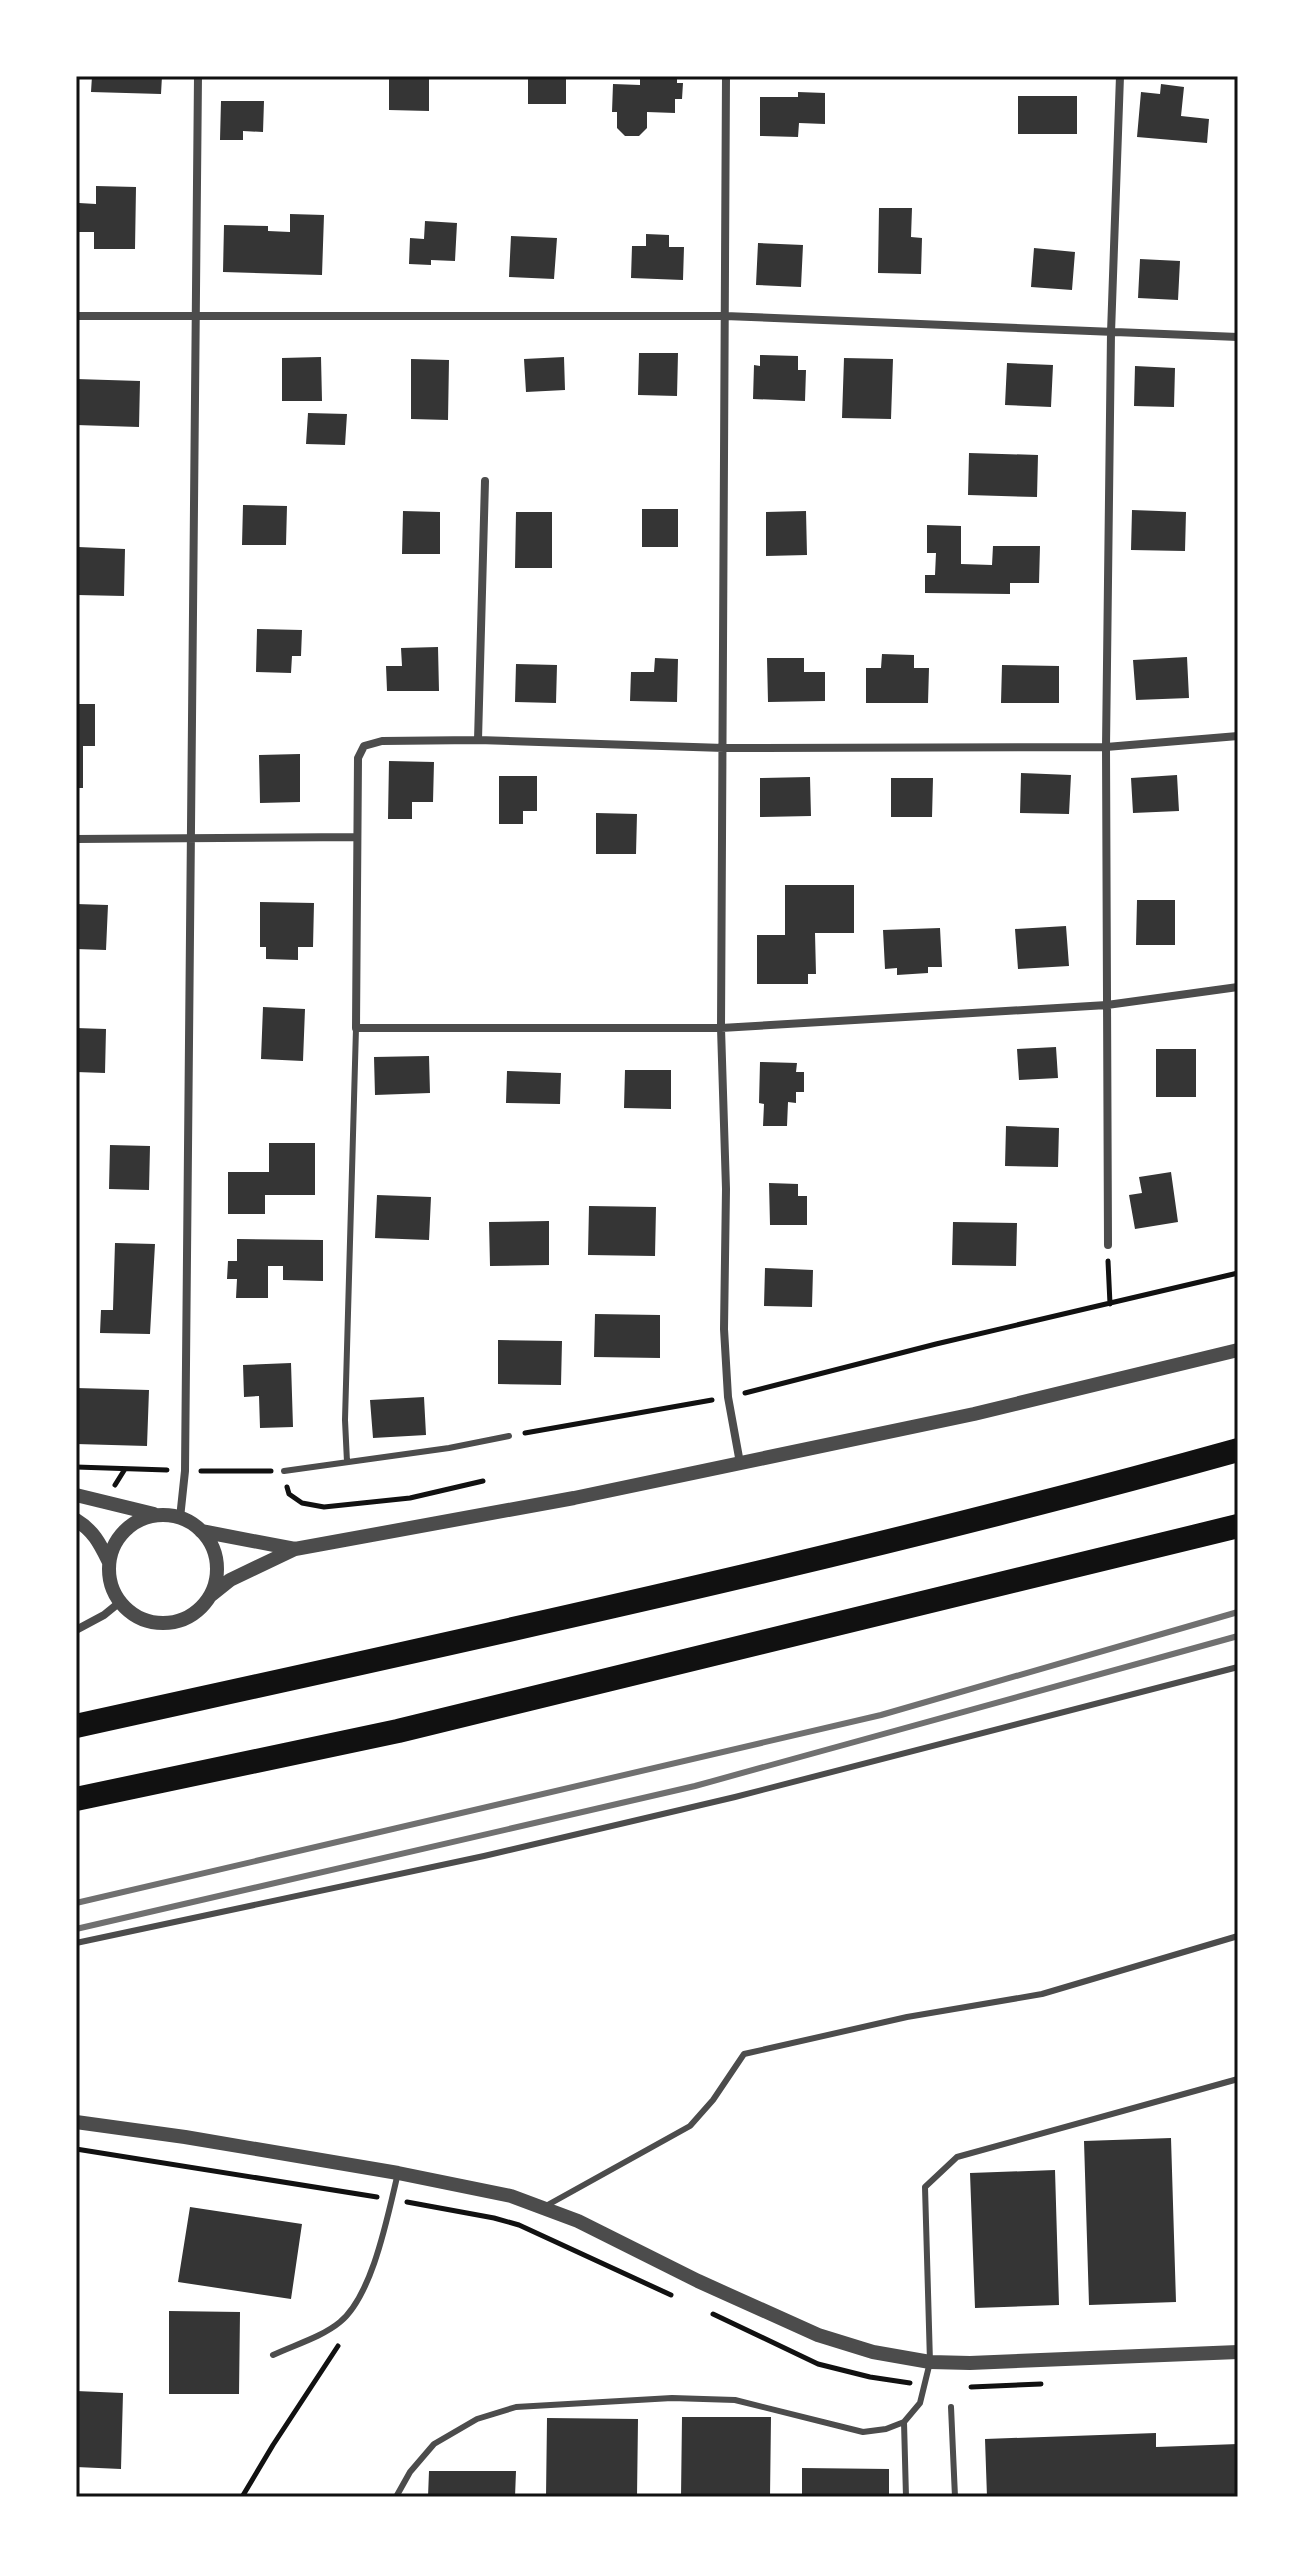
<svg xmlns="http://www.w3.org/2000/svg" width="1314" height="2573" font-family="'Work Sans',sans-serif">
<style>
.building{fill:#353535}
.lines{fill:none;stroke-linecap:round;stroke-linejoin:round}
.path{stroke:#111;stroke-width:5}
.service{stroke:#4c4c4c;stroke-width:6}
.minor{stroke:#4c4c4c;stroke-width:8}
.tertiary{stroke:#4c4c4c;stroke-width:14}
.motorway{stroke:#111;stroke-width:24}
.rail{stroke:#707070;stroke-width:6}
.neatline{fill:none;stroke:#111;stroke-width:3}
</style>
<rect width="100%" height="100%" fill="#fff"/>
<!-- building -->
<path class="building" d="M 92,76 L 162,76 L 161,94 L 91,92 Z
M 389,76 L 429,76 L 429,111 L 389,110 Z
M 528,76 L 566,76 L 566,104 L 528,104 Z
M 640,76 L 677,76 L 677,83 L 683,83 L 682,99 L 675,99 L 675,113 L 647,112 L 647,128 L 639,136 L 625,136 L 617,128 L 617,112 L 612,112 L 613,84 L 640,85 Z
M 1161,84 L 1184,87 L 1181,116 L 1209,119 L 1207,143 L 1137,137 L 1141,92 L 1160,94 Z
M 798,92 L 825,93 L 825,124 L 799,123 L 798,137 L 760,136 L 760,97 L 798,97 Z
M 1018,96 L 1077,96 L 1077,134 L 1018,134 Z
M 221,101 L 264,101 L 263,132 L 243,131 L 243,140 L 220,140 Z
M 96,186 L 136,187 L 135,249 L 94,249 L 94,232 L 78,232 L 79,203 L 96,204 Z
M 879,208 L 912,208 L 911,237 L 922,238 L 921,274 L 878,273 Z
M 290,214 L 324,215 L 322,275 L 223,272 L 224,225 L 268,226 L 268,231 L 290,232 Z
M 425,221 L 457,223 L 455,261 L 431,260 L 431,265 L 409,264 L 410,238 L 424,239 Z
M 646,234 L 669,235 L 669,247 L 684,247 L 683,280 L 631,278 L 632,246 L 646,246 Z
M 511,236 L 557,238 L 554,279 L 509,277 Z
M 758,243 L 803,245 L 801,287 L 756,285 Z
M 1034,248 L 1075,252 L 1072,290 L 1031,287 Z
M 1140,259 L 1180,261 L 1178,300 L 1138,298 Z
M 639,353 L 678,353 L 677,396 L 638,395 Z
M 760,355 L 798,356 L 798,370 L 806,370 L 805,401 L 753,399 L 754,365 L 760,366 Z
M 321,357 L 322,401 L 282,401 L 282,358 Z
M 564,357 L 565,390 L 526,392 L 524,359 Z
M 844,358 L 893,359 L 891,419 L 842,418 Z
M 411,359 L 449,360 L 448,420 L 411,419 Z
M 1007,363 L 1053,365 L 1051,407 L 1005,405 Z
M 1135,366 L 1175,368 L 1174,407 L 1134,406 Z
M 76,379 L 140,381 L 139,427 L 76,425 Z
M 308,413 L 347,414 L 345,445 L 306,444 Z
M 969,453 L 1038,455 L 1037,497 L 968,495 Z
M 243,505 L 287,506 L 286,545 L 242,545 Z
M 642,509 L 678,509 L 678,547 L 642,547 Z
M 1132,510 L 1186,512 L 1185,551 L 1131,550 Z
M 403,511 L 440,512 L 440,554 L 402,554 Z
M 806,511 L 807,555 L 766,556 L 766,512 Z
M 516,512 L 552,512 L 552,568 L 515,568 Z
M 927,525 L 961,526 L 961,564 L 992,565 L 993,546 L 1040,546 L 1039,583 L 1010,583 L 1010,594 L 925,593 L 925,575 L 935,575 L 936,553 L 927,553 Z
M 78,547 L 125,549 L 124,596 L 77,595 Z
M 257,629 L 302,630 L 301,656 L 292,656 L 291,673 L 256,672 Z
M 438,647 L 439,691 L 387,691 L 386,666 L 402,666 L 401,648 Z
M 882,654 L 914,655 L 914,668 L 929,668 L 928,703 L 866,703 L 866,668 L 881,668 Z
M 1187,657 L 1189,698 L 1136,700 L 1133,660 Z
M 655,658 L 678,659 L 677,702 L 630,701 L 631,672 L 654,672 Z
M 767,658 L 804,658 L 804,672 L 825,672 L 825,701 L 768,702 Z
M 516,664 L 557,665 L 556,703 L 515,702 Z
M 1002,665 L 1059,666 L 1059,703 L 1001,703 Z
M 76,704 L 95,704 L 95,746 L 83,746 L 83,788 L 76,788 Z
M 300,754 L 300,802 L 260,803 L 259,755 Z
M 389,761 L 434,762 L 433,802 L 412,802 L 412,819 L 388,819 Z
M 1021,773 L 1071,775 L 1069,814 L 1020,813 Z
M 1177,775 L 1179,811 L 1133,813 L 1131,778 Z
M 499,776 L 537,776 L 537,811 L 523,811 L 523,824 L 499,824 Z
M 810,777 L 811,816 L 760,817 L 760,778 Z
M 891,778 L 933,778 L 932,817 L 891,817 Z
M 596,813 L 637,814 L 636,854 L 596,854 Z
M 785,885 L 854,885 L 854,933 L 815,933 L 816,974 L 808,974 L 808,984 L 757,984 L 757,935 L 785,935 Z
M 1137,900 L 1175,900 L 1175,945 L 1136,945 Z
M 260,902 L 314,903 L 313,947 L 298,947 L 298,960 L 266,959 L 266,947 L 260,947 Z
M 76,904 L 108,905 L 106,950 L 76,949 Z
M 1066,926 L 1069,966 L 1018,969 L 1015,929 Z
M 940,928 L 942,967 L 928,967 L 928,973 L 897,975 L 897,968 L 885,969 L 883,930 Z
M 263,1007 L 305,1009 L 303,1061 L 261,1059 Z
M 76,1028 L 106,1029 L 105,1073 L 76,1072 Z
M 1056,1047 L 1058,1078 L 1019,1080 L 1017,1049 Z
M 1156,1049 L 1196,1049 L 1196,1097 L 1156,1097 Z
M 429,1056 L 430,1093 L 375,1095 L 374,1057 Z
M 760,1062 L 797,1063 L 796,1072 L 804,1072 L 804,1092 L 796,1092 L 796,1103 L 788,1102 L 787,1126 L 763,1126 L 764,1104 L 759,1103 Z
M 625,1070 L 671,1070 L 671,1109 L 624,1108 Z
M 507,1071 L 561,1073 L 560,1104 L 506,1103 Z
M 1006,1126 L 1059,1128 L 1058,1167 L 1005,1166 Z
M 269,1143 L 315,1143 L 315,1195 L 265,1195 L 265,1214 L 228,1214 L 228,1172 L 269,1172 Z
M 110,1145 L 150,1146 L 149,1190 L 109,1189 Z
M 1171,1172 L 1178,1222 L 1135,1229 L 1129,1195 L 1142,1193 L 1139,1177 Z
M 769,1183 L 798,1184 L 798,1196 L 807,1196 L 807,1225 L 770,1225 Z
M 377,1195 L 431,1197 L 429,1240 L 375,1238 Z
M 589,1206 L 656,1207 L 655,1256 L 588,1255 Z
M 549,1221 L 549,1265 L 490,1266 L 489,1222 Z
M 953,1222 L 1017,1223 L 1016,1266 L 952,1265 Z
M 237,1239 L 323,1240 L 323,1281 L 283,1280 L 283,1266 L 268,1266 L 268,1298 L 236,1298 L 237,1279 L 227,1279 L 228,1261 L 237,1261 Z
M 115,1243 L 155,1244 L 150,1334 L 100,1333 L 101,1310 L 113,1310 Z
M 765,1268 L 813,1270 L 812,1307 L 764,1306 Z
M 595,1314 L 660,1315 L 660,1358 L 594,1357 Z
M 498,1340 L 562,1341 L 561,1385 L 498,1384 Z
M 291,1363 L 293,1427 L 260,1428 L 259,1396 L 244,1397 L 243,1365 Z
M 76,1388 L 149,1390 L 147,1446 L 76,1444 Z
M 424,1397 L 426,1435 L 373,1438 L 370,1400 Z
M 1171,2138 L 1176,2302 L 1089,2305 L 1084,2141 Z
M 1055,2170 L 1059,2305 L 975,2308 L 970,2173 Z
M 190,2207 L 302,2224 L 291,2299 L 178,2282 Z
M 169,2311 L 240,2312 L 239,2394 L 169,2394 Z
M 76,2391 L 123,2393 L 121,2469 L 76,2467 Z
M 682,2417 L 771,2417 L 770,2497 L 681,2497 Z
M 547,2418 L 638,2419 L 637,2497 L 546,2497 Z
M 1156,2433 L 1156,2447 L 1238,2444 L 1238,2497 L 987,2497 L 985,2439 Z
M 802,2468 L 889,2469 L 889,2497 L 802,2497 Z
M 429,2471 L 516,2471 L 515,2497 L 428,2497 Z"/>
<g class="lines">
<!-- path -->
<path class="path" d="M 1108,1261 L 1110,1304
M 745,1393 L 936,1344 L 1238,1273
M 525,1433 L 712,1400
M 76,1467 L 167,1470
M 201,1471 L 271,1471
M 115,1485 L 125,1469
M 287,1487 L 289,1494 L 302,1503 L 324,1507 L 410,1498 L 483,1481
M 76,2149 L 377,2197
M 407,2202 L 494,2218 L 519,2225 L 671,2295
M 713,2314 L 818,2364 L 870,2377 L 910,2383
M 971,2387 L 1041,2384
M 242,2497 L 273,2445 L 338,2346"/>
<!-- service -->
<path class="service" d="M 347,1462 L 345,1420 L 356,1028
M 284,1471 L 449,1448 L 509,1436
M 76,1943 L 484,1856 L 735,1797 L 1238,1667
M 544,2207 L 690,2126 L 713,2100 L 744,2054 L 907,2017 L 1042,1994 L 1238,1936
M 273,2355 C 294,2345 322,2337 340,2322 C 373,2295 388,2214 398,2173
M 951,2407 L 955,2497
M 904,2422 L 906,2497
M 396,2497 L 410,2472 L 434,2444 L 477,2419 L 516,2407 L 672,2398 L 735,2400 L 863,2432 L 886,2429 L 904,2422 L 920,2403 L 930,2362 L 925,2187 L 957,2157 L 1238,2079"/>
<!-- minor -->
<path class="minor" d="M 726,76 L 721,1028 L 726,1189 L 724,1329 L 728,1397 L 740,1463
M 76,316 L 725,316 L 1238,337
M 1238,736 L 1106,747 L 724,748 L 478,740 L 382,741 L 364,746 L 358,758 L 356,1028 L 721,1028 L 1107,1005 L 1238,987
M 478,740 L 485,481
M 76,839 L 356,837
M 1108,1245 L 1106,747 L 1111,333 L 1120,76
M 180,1518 L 185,1471 L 198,76
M 76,1630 L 104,1615 L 120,1602"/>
<!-- tertiary -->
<path class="tertiary" d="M 76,1495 L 154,1514
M109 1569a54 54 0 1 1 108 0a54 54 0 1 1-108 0Z
M 76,1520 C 94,1531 100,1544 109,1562
M 201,1531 L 295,1549
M 210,1596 L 230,1580 L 295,1549 L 574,1498 L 974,1414 L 1238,1350
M 76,2122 L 185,2137 L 398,2173 L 511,2196 L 578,2221 L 698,2281 L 818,2335 L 873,2352 L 930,2362 L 970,2363 L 1238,2352"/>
<!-- motorway -->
<path class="motorway" d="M 76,1726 C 465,1640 854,1557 1238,1450
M 76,1799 L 398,1731 L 1238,1526"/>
<!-- rail -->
<path class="rail" d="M 76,1903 L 881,1715 L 1238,1612
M 76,1929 L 695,1786 L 1238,1636"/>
</g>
<!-- border -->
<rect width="1314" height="2573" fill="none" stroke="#ffffff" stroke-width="156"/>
<rect x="78" y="78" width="1158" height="2417" class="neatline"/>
</svg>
